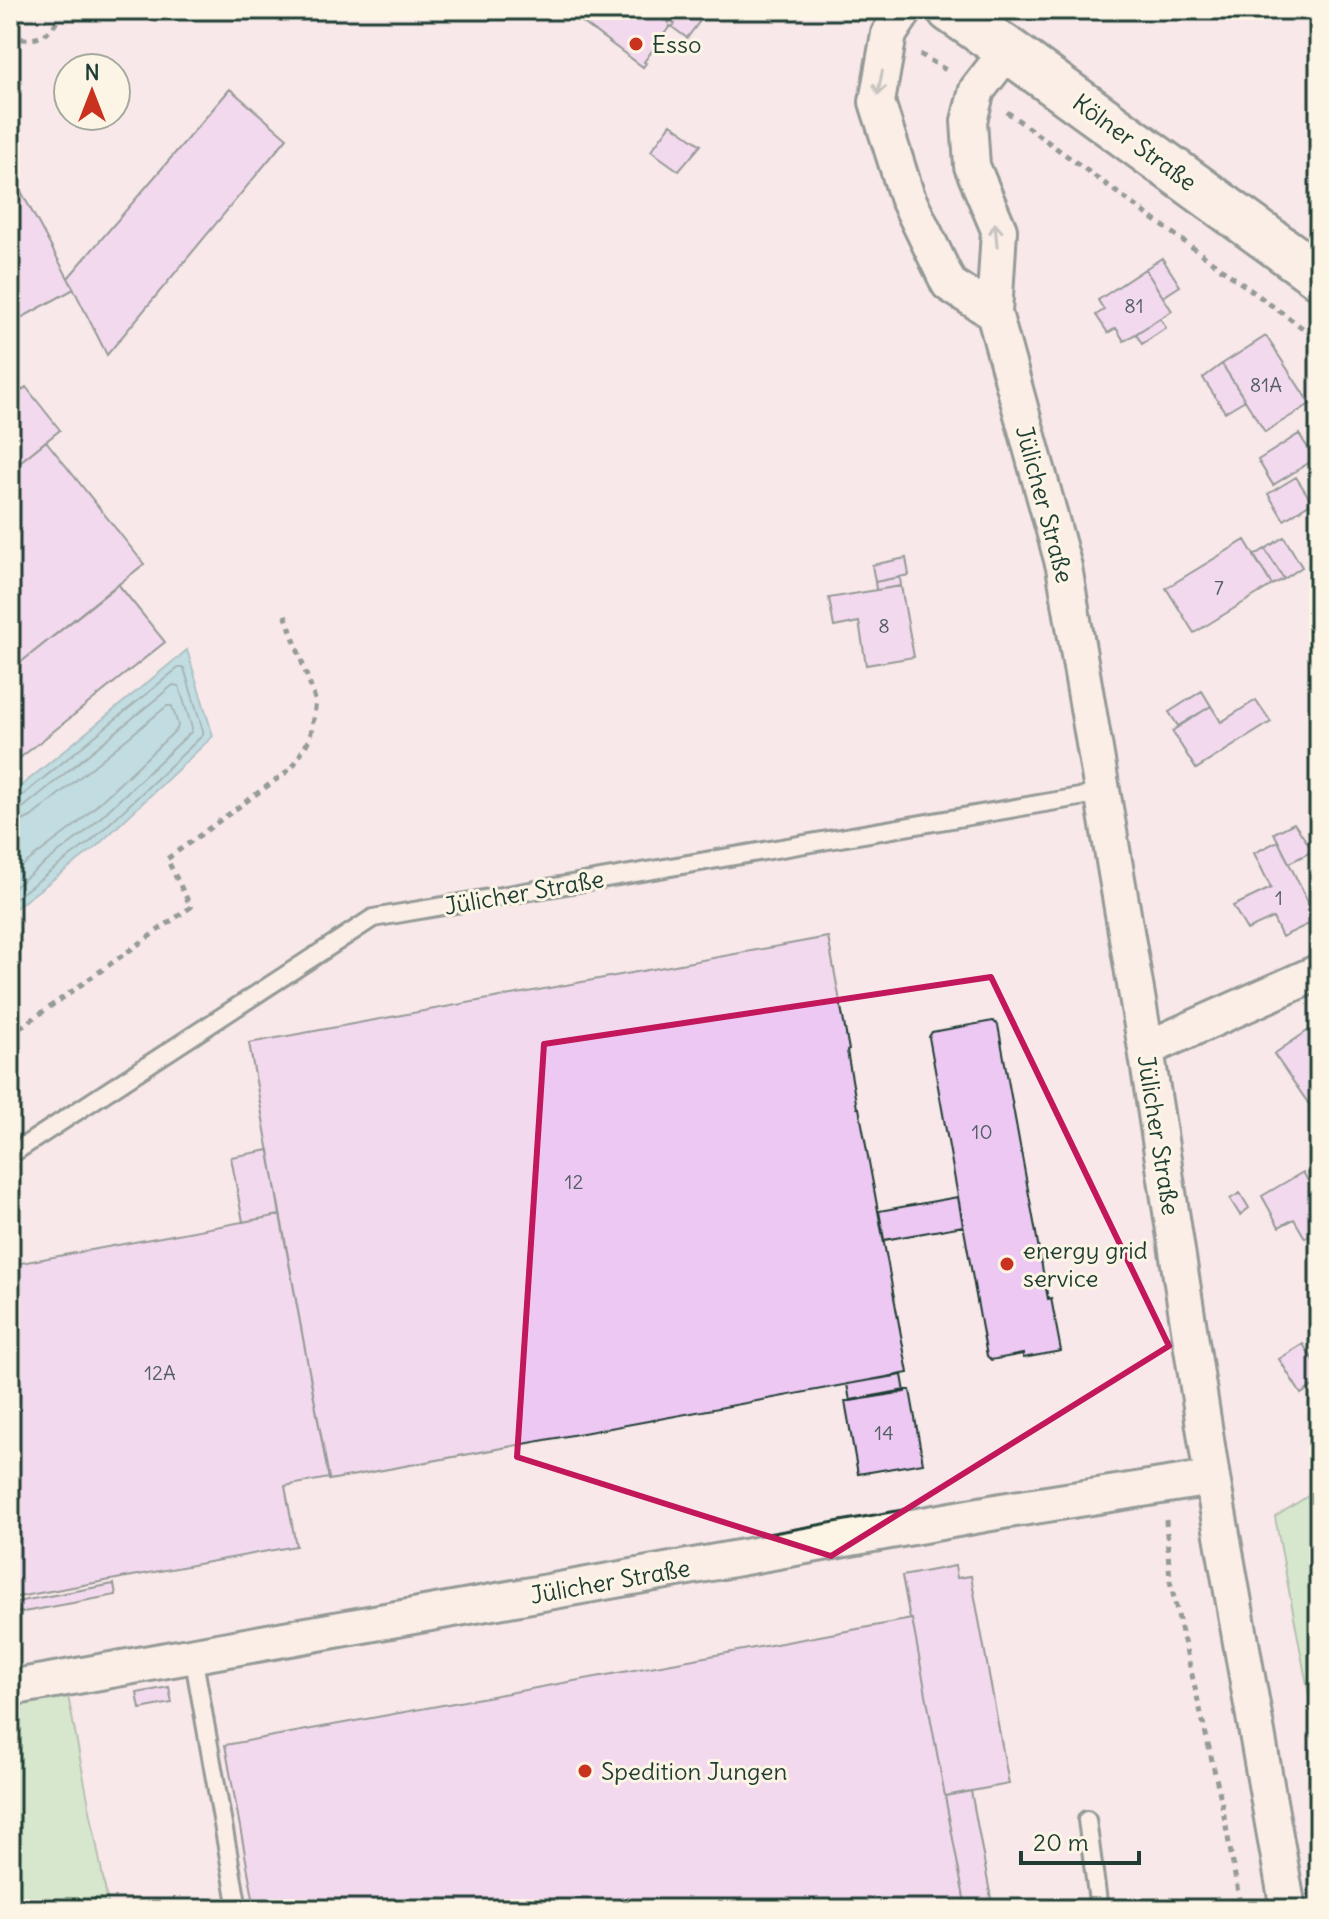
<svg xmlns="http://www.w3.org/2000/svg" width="1329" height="1919" font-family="Delius,sans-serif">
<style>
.green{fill:#b0e7aa;stroke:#68926f;stroke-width:2}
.water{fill:#7fd0d8;stroke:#599596;stroke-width:2}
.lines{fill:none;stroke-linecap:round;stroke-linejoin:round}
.shore{stroke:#457876;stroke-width:2}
.building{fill:#edc8f3;stroke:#1f3d34;stroke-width:2}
.lane-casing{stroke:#1f3d34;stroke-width:22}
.street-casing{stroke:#1f3d34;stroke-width:40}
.secondary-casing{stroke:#1f3d34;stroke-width:50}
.path{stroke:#1f3d34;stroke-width:5;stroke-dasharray:6 6;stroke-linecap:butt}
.lane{stroke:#fcf5e5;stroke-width:16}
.street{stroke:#fcf5e5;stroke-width:34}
.secondary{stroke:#fcf5e5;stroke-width:44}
.oneway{stroke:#8e998c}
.marked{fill:none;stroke:#c2185b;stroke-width:6;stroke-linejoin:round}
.poi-dot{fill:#c8321e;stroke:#fcf5e5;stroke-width:3}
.labels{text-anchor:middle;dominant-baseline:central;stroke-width:6;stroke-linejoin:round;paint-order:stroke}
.number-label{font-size:20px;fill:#526064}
.poi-label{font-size:24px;fill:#1f3d34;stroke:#fcf5e5;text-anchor:start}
.street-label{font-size:24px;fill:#1f3d34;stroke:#fcf5e5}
</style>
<rect width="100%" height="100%" fill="#f8e8e9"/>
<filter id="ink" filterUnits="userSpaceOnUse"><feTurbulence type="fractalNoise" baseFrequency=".0125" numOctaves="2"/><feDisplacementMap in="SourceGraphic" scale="16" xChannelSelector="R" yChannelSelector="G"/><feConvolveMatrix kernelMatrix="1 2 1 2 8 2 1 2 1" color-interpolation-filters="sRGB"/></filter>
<g filter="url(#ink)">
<!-- green -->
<path class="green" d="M 1319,1489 L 1319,1748 L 1275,1517 Z
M 68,1696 L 109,1909 L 10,1909 L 10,1706 Z"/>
<!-- water -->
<path class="water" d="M 187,650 L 213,736 L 96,847 L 10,912 L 10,795 Z"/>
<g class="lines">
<!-- shore -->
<path class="shore" d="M 10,801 L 18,799 L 178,668 L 184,668 L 203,731 L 203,735 L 91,841 L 10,902
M 10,811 L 24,807 L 173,685 L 179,686 L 192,728 L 191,732 L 84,833 L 10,890
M 10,823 L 20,822 L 31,817 L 167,706 L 172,706 L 178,725 L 177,729 L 77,824 L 10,875"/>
</g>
<!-- building -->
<path class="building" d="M 579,10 L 651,10 L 669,23 L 670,20 L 675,24 L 672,27 L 670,26 L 644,62 L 646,63 L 643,67 L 574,16 Z
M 651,10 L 708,10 L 687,38 L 672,27 L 675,24 L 670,20 L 669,23 Z
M 1257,10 L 1278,10 L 1271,20 Z
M 230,89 L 287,138 L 107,355 L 68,278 Z
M 671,124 L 701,145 L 679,171 L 651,151 Z
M 10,171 L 74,289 L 10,324 Z
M 1162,258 L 1180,286 L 1163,297 L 1145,269 Z
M 1145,269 L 1172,311 L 1124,341 L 1116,328 L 1108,333 L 1096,315 L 1104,310 L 1098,300 Z
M 1160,318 L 1166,328 L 1142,344 L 1136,334 Z
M 1266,336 L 1310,404 L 1265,432 L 1222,364 Z
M 1222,364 L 1245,400 L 1225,412 L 1203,378 Z
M 26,387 L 60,430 L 10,470 L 10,400 Z
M 1299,434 L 1315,459 L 1273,485 L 1258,460 Z
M 46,441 L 144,564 L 10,671 L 10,470 Z
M 1296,477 L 1312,502 L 1284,520 L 1268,494 Z
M 1284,537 L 1302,567 L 1284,579 L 1265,549 Z
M 1245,540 L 1272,585 L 1194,633 L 1166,588 Z
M 1265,549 L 1284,579 L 1272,585 L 1254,556 Z
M 906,558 L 909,575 L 875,582 L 872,565 Z
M 900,577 L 901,586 L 876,590 L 875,582 Z
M 118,584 L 165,642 L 10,766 L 10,671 Z
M 901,586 L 914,657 L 866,665 L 859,622 L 834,627 L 829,598 Z
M 1202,691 L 1211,706 L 1178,726 L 1169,712 Z
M 1256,700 L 1271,722 L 1196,769 L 1172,731 L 1211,706 L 1221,722 Z
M 1294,823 L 1313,851 L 1289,863 L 1274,833 Z
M 1278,841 L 1317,920 L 1282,937 L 1273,918 L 1247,930 L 1233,906 L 1271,888 L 1254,853 Z
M 828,937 L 849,1050 L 847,1051 L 857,1108 L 859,1108 L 908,1373 L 329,1480 L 249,1043 Z
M 993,1021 L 998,1025 L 1048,1299 L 1051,1298 L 1061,1351 L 1023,1358 L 1023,1354 L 991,1360 L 987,1356 L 929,1037 L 932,1032 Z
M 1316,1025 L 1319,1029 L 1318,1117 L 1274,1054 Z
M 269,1150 L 280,1215 L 243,1222 L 231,1157 Z
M 1303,1172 L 1319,1200 L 1319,1229 L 1305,1238 L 1294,1219 L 1279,1227 L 1262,1196 Z
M 1240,1193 L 1249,1208 L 1240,1215 L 1230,1199 Z
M 958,1197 L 963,1226 L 884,1240 L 879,1211 Z
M 280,1215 L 329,1478 L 285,1486 L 296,1546 L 12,1598 L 10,1590 L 10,1265 Z
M 1303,1344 L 1319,1369 L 1319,1382 L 1301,1394 L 1279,1359 Z
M 902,1375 L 905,1392 L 850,1401 L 847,1384 Z
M 905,1390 L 910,1390 L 923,1463 L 858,1474 L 845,1401 Z
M 955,1566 L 957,1578 L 971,1576 L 1009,1784 L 945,1796 L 912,1619 L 910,1619 L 902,1576 Z
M 114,1584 L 116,1595 L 18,1613 L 16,1602 Z
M 912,1619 L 966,1909 L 255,1909 L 225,1745 Z
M 169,1687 L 172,1703 L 140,1709 L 137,1693 Z
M 971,1791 L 993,1909 L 966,1909 L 945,1796 Z"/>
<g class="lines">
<!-- lane casing -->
<g class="lane-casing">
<path id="lane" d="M 10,1155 L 373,918 L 1103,793
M 193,1655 L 238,1909
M 1087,1820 L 1099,1909"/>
</g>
<!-- street casing -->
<g class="street-casing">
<path id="street" d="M 905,10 L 889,34 L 877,102 L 907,197 L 949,284 L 994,313
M 1008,50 L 977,90 L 969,121 L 972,166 L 999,230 L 994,313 L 1064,567 L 1146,1049 L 1212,1478 L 1288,1909
M 1146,1049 L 1319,972
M 10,1688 L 1002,1511 L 1212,1478"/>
</g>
<!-- secondary casing -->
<g class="secondary-casing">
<path id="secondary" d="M 950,10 L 1008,50 L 1319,276"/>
</g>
<!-- path -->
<path class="path" d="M 10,35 C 33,46 55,35 61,10
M 920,54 L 946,70
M 1007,112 L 1319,340
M 10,1035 L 191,907 L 167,859 L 292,768 L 310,738 L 316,702 L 285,614
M 1166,1520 L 1170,1581 L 1221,1799 L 1241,1909"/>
<!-- lane -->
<use href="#lane" class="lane"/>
<!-- street -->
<use href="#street" class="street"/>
<!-- secondary -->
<use href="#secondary" class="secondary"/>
</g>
<!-- one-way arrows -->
<defs><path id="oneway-shaft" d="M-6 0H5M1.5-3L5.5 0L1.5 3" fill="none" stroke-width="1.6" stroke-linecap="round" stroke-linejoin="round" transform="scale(2)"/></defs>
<g class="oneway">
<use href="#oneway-shaft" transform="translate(880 83) rotate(101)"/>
<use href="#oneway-shaft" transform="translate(996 235) rotate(-95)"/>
</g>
</g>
<!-- marked area -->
<path d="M0 0H1329V1919H0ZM 991,977 L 1169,1346 L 831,1556 L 517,1457 L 544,1044 Z" fill="#f8e8e9" fill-opacity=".55" fill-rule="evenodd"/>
<path class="marked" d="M 991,977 L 1169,1346 L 831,1556 L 517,1457 L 544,1044 Z"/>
<!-- markers -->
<g class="poi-dot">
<circle cx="636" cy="44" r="8"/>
<circle cx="1007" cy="1264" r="8"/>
<circle cx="585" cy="1771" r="8"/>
</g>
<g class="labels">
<!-- number labels -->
<g class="number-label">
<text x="1134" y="305">81</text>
<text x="1266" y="384">81A</text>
<text x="1219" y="587">7</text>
<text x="884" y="625">8</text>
<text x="1279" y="897">1</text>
<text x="982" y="1131">10</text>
<text x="574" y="1181">12</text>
<text x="160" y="1372">12A</text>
<text x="884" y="1432">14</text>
</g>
<!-- poi labels -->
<g class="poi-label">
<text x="652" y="44">Esso</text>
<text x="1023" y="1250">energy grid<tspan x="1023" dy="28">service</tspan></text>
<text x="601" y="1771">Spedition Jungen</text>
</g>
<!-- street labels -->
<g class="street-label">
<text transform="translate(1135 142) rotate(36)">Kölner Straße</text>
<text transform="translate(1045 504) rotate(75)">Jülicher Straße</text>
<text transform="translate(524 892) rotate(-10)">Jülicher Straße</text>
<text transform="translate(1159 1135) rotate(81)">Jülicher Straße</text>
<text transform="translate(610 1581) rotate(-10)">Jülicher Straße</text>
</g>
</g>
<!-- margin -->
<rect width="1329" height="1919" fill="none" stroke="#fcf5e5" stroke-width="40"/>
<rect x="20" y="20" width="1289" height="1879" fill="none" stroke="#1f3d34" stroke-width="3" filter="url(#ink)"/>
<!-- north arrow -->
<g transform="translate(92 92)"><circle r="38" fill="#fcf5e5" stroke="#a4ab9e" stroke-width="2"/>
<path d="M0-6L14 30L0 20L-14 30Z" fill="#c8321e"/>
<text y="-12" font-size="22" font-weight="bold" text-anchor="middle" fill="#1f3d34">N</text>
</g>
<!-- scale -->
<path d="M1021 1851v12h118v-12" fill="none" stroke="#1f3d34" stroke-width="4"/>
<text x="1033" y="1851" font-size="24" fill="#1f3d34" stroke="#fcf5e5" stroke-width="6" paint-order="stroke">20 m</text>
</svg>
